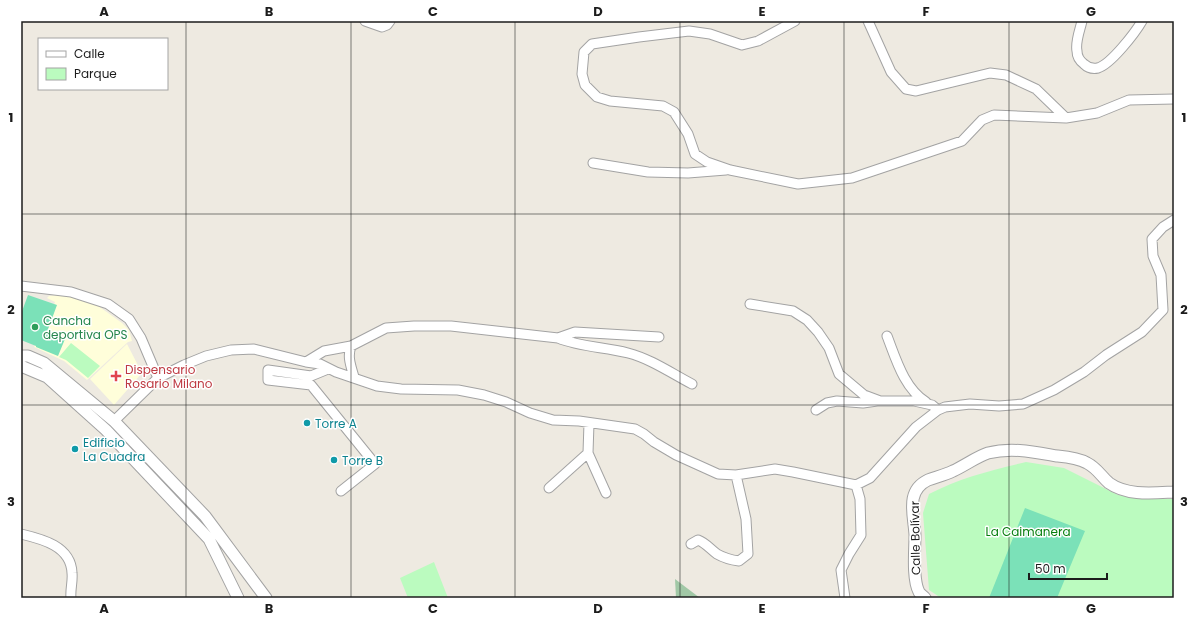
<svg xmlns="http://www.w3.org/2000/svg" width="1195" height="619" font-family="Poppins,sans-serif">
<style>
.education{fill:#fffeda}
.cemetery{fill:#a1c8a6}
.park{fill:#bbfbbf}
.pitch{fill:#7be1b8}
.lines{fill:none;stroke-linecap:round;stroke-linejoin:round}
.minor-casing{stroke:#a3a3a3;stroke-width:11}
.tertiary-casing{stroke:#a3a3a3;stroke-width:13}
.minor{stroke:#fff;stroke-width:9}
.tertiary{stroke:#fff;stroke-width:11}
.grid{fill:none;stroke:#1c1c1c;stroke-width:1;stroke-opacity:0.55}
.leisure-dot{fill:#2e9e5b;stroke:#fff;stroke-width:1.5}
.health-dot{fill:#e0444e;stroke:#fff;stroke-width:1.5}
.culture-dot{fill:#0f9aa8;stroke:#fff;stroke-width:1.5}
.labels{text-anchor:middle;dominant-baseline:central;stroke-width:3;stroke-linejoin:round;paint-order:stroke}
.leisure-label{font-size:12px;fill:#27864d;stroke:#fff;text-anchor:start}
.health-label{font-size:12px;fill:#be3a42;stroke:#fff;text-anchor:start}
.culture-label{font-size:12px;fill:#0d838f;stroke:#fff;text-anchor:start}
.park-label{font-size:12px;fill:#077e0e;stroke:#fff}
.street-label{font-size:12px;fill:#1c1c1c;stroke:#fff}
.neatline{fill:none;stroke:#1c1c1c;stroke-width:1.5}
.grid-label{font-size:13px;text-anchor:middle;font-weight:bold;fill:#1c1c1c}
</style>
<rect width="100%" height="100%" fill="#eeeae1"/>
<!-- education -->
<path class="education" d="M 63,294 L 91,301 L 111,315 L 122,323 L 129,330 L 132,341 L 128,342 L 87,380 L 64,361 L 34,347 L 36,343 L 41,344 L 55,302 L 47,298 L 49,296 Z
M 127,344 L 142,373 L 114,405 L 90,379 Z"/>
<!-- cemetery -->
<path class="cemetery" d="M 675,579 L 700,598 L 676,598 Z"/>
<!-- park -->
<path class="park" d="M 71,343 L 100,366 L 88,378 L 66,360 L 59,357 Z
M 1026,462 L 1064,468 L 1118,495 L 1155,499 L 1174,499 L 1174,598 L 941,598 L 929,590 L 923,513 L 929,494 C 959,478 992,470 1026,462 Z
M 434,562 L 448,598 L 408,598 L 400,578 Z"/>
<!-- pitch -->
<path class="pitch" d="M 28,295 L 57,305 L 47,332 L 65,339 L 58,356 L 36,347 L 36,346 L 21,340 L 21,314 Z
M 1025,508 L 1085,531 L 1057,598 L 989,598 Z"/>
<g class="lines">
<!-- minor casing -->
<g class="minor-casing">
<path id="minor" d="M 365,21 L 382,27 L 387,25 L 390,21
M 795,21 L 758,41 L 742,45 L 710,34 L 689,31 L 639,37 L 592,44 L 584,52 L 582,74 L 585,85 L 597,97 L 610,101 L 663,106 L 674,112 L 688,134 L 695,154 L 707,162 L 730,170 L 798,184 L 852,178 L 962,141 L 982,120 L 994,115 L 1066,118 L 1097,113 L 1129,100 L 1174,99
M 868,21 L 891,72 L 906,89 L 916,91 L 990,73 L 1006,75 L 1036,89 L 1066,118
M 1082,21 C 1080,30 1075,42 1077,51 C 1077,56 1080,61 1084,64 C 1088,68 1093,69 1098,68 C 1111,64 1135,33 1142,21
M 593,163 L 648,172 L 688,173 L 726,170
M 21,286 L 71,292 L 108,304 L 129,319 L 141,338 L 158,378
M 750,304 L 793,311 L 807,320 L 818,332 L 829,348 L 839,374 L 864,395 L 880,401 L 914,401 L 932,405 L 938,410
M 887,336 C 896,359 904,388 926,402
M 558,338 L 575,332 L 659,337
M 351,346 C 347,357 351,366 354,377
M 306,362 L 324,351 L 351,346 L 386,328 L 414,326 L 451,326 L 558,338 C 580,347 604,347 628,353 C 651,359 671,373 692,384
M 328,369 L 311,376 L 268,370 L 268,380 L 311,385 L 375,464 L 341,491
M 816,410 L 827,403 L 837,401 L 863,403 L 877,401
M 114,421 L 158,378 L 184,365 L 206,356 L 231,350 L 254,349 L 306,362 L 320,364 L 336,372 L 377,386 L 401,389 L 458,390 L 484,395 L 506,402 L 530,413 L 553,420 L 579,421 L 635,429 L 644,434 L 654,442 L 676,455 L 718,474 L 736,475 L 775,469 L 793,472 L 856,485 L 870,478 L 916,427 L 938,410 L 945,407 L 970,404 L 999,406 L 1023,404 L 1054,390 L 1084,372 L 1106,355 L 1142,332 L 1163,310 L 1161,275 L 1153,256 L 1152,239 L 1163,227 L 1174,220
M 589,423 L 588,453 L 606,493
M 549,488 L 588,453
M 21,534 C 42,539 71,546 72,573 C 73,581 70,590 71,598
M 691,544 L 698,540 C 706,543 710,549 717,554 C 724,558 731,560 739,561 L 748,554 L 746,519 L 736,475
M 845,598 L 841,570 L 849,554 L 861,535 L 860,499 L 856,485"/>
</g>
<!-- tertiary casing -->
<g class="tertiary-casing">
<path id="tertiary" d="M 21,356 L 28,356 L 44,363 L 114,421 L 205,516 L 266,598
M 21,366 L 47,377 L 106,430 L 209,539 L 238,598
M 925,598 C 923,596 920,594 919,592 C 912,579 915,549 915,535 C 914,515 905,491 928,480 C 936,477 945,475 953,471 C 964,466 978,456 988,453 C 1012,447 1034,452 1057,456 C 1067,457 1078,458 1087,463 C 1097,468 1101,476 1109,483 C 1127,496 1153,493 1174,492"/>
</g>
<!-- minor -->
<use href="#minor" class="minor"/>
<!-- tertiary -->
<use href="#tertiary" class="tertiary"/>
</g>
<!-- grid -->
<path class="grid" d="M 186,21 L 186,598M 351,21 L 351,598M 515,21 L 515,598M 680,21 L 680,598M 844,21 L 844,598M 1009,21 L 1009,598M 21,214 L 1174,214M 21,405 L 1174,405"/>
<!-- markers -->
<circle class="leisure-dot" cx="35" cy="327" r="4"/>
<path class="health-dot" d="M114 370h4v4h4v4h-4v4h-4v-4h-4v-4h4z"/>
<g class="culture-dot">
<circle cx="307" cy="423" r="4"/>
<circle cx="75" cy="449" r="4"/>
<circle cx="334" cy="460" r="4"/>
</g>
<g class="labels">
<!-- leisure labels -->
<g class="leisure-label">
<text x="43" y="320">Cancha<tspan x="43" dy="14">deportiva OPS</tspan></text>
</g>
<!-- health labels -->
<g class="health-label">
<text x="125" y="369">Dispensario<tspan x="125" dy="14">Rosario Milano</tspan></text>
</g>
<!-- culture labels -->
<g class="culture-label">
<text x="315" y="423">Torre A</text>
<text x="83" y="442">Edificio<tspan x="83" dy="14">La Cuadra</tspan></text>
<text x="342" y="460">Torre B</text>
</g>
<!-- park labels -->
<g class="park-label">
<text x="1028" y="531">La Caimanera</text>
</g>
<!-- street labels -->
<g class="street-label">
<text transform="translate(915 538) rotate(-91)">Calle Bolívar</text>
</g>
</g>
<!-- border -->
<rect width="1195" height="619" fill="none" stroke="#ffffff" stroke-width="44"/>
<!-- legend -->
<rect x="38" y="38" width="130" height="52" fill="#ffffff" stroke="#a4a4a4"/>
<rect x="46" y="51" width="20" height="6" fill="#ffffff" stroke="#a4a4a4"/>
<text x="74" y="58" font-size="12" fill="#1c1c1c">Calle</text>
<rect x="46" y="68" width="20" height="12" fill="#bbfbbf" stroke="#a4a4a4"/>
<text x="74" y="78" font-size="12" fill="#1c1c1c">Parque</text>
<!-- scale -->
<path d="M1029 573v6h78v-6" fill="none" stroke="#1c1c1c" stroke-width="2"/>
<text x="1035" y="573" font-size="12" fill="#1c1c1c" stroke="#ffffff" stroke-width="3" paint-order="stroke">50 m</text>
<rect x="22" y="22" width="1151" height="575" class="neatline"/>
<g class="grid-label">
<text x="104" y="16">A</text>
<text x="269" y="16">B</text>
<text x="433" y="16">C</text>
<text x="598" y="16">D</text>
<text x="762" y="16">E</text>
<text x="926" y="16">F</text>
<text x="1091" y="16">G</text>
<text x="11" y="122">1</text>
<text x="1184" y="122">1</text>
<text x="11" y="314">2</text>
<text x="1184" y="314">2</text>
<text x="11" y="506">3</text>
<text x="1184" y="506">3</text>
<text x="104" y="613">A</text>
<text x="269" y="613">B</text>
<text x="433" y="613">C</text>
<text x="598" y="613">D</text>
<text x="762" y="613">E</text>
<text x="926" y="613">F</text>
<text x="1091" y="613">G</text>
</g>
</svg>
